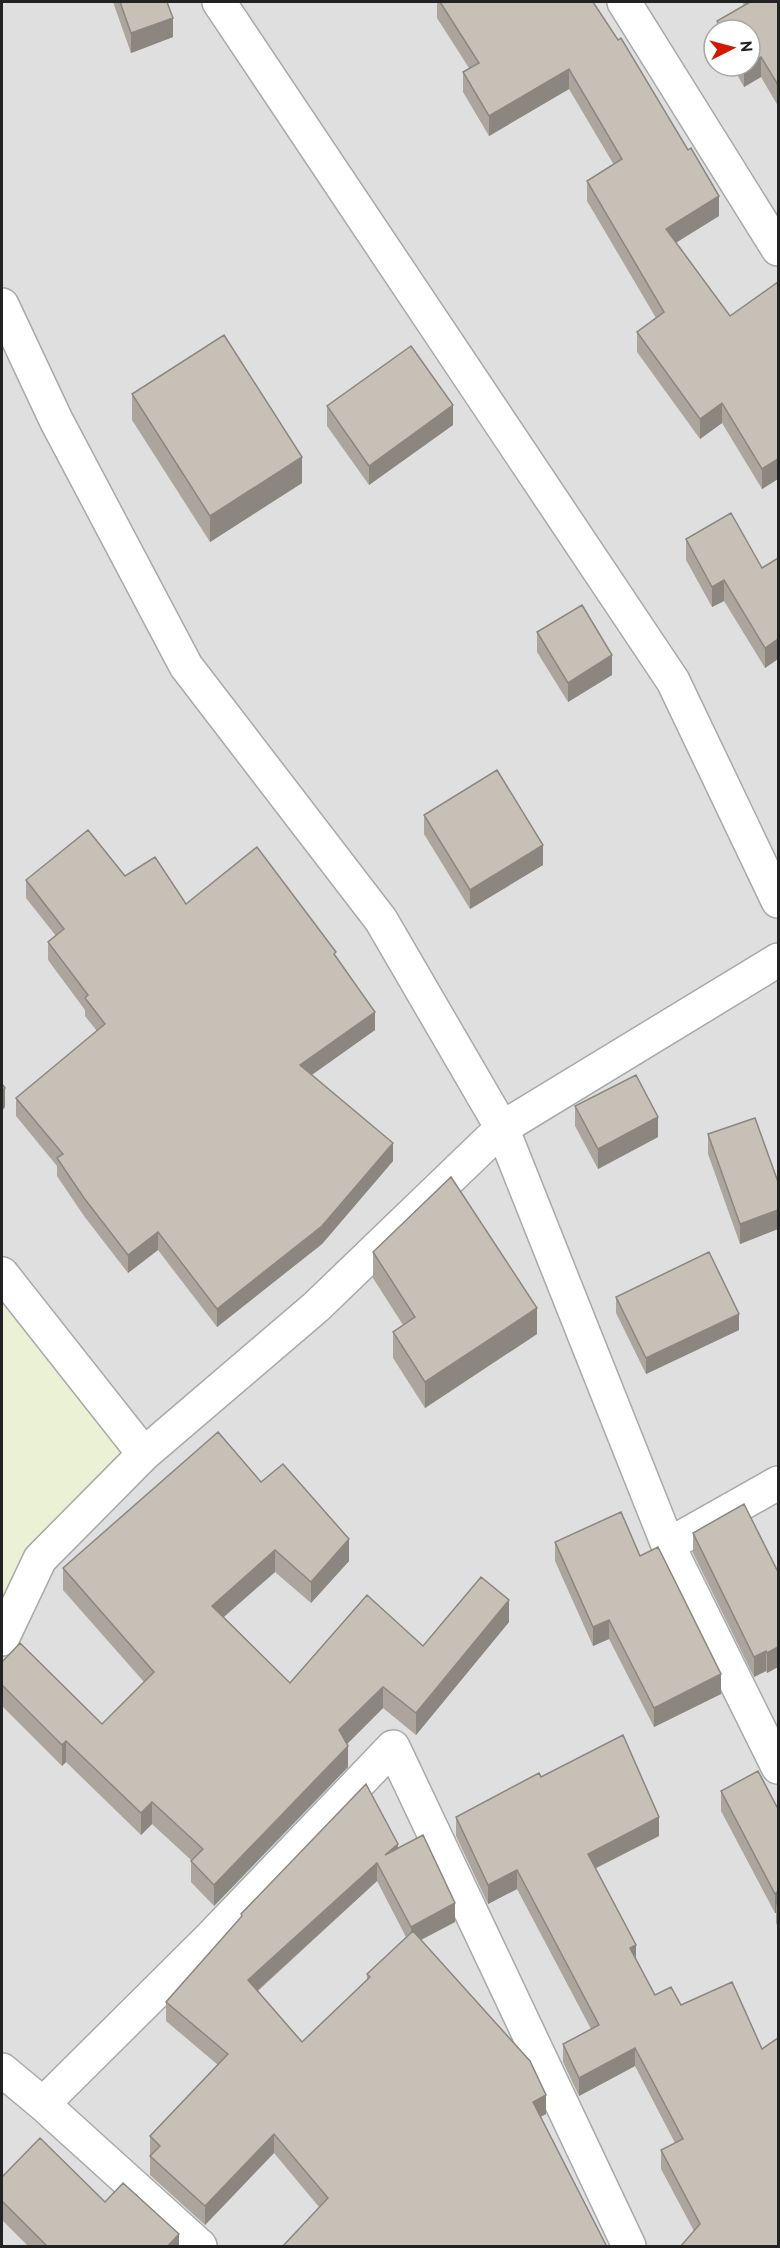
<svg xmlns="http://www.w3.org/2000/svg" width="780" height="2248" font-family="Overpass,sans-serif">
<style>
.residential{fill:#e0dfdf;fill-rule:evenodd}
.farmland{fill:#ebf1d4}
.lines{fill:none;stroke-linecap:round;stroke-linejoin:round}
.street-casing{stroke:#a9a9a9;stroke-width:36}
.street{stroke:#fff;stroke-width:33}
.wall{fill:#aba59d;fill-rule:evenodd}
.shaded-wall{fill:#8b8680}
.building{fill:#c7c0b7;stroke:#8b8680;stroke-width:1.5}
</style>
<rect width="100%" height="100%" fill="#f2f0e9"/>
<!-- residential -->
<path class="residential" d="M 2,2 L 778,2 L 778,2246 L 2,2246 ZM 714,30 L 750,30 L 750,66 L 714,66 Z"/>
<!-- farmland -->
<path class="farmland" d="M 2,1274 L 144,1454 L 40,1559 L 2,1639 Z"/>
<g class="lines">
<!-- street casing -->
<g class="street-casing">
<path id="street" d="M 219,2 L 673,681 L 778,901
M 624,2 L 778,249
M 2,305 L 56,420 L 186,666 L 381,920 L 502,1128 L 668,1545 L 778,1767
M 2,1274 L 144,1454
M 668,1545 L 778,1483
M 2,1639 L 40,1559 L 144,1454 L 316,1307 L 502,1128 L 778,960
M 2,2070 L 43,2104 L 200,2246
M 43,2104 L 211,1937 L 393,1747 L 629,2246"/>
</g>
<!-- street -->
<use href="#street" class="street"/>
</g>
<!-- wall -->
<path class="wall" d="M 113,2 L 167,2 L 173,37 L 131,53 Z
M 437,2 L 593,2 L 719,216 L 676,242 L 730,316 L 778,282 L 778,479 L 762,489 L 722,423 L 700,439 L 637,352 L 637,332 L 656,318 L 587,201 L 587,181 L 614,165 L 569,89 L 489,136 L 463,92 L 463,72 L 469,68 L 437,18 Z
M 742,2 L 778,2 L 778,106 L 761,77 L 744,87 L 732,66 L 750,66 L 750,30 L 717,30 L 717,21 L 744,5 Z
M 132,394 L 302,483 L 210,542 L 132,420 Z
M 327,406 L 453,425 L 369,485 L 327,426 Z
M 686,539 L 762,568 L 778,558 L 778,659 L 765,668 L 724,601 L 712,607 L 686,560 Z
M 537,632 L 612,675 L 568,702 L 537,652 Z
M 424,815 L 543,865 L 470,909 L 424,834 Z
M 125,876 L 186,904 L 336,958 L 375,1030 L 312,1075 L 393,1161 L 322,1244 L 217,1327 L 158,1250 L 128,1273 L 84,1216 L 57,1176 L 57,1166 L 16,1116 L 16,1098 L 97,1031 L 85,1016 L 85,1010 L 48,960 L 48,942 L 56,936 L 26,898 L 26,880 Z
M 575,1106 L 658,1137 L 598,1169 L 575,1126 Z
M 708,1134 L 778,1182 L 778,1229 L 740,1244 L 708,1154 Z
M 373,1252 L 537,1334 L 425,1408 L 393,1358 L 393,1332 L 403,1325 L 373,1278 Z
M 616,1297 L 739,1330 L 646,1374 L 616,1313 Z
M 261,1482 L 349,1561 L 311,1603 L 275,1572 L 224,1617 L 290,1683 L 509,1622 L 416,1735 L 383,1708 L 347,1744 L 348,1767 L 214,1906 L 191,1882 L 191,1860 L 152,1824 L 141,1835 L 66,1762 L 62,1766 L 2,1706 L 2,1662 L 102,1724 L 144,1682 L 63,1590 L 63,1568 Z
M 693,1533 L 778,1572 L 778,1667 L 767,1673 L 766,1671 L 754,1677 L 693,1553 Z
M 555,1542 L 640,1556 L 721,1694 L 654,1727 L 609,1639 L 593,1646 L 555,1561 Z
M 541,1777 L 659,1836 L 596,1868 L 636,1959 L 655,1995 L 681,2005 L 762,2049 L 778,2247 L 694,2231 L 661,2169 L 661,2150 L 675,2143 L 635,2066 L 579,2096 L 563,2062 L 563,2044 L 591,2029 L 517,1889 L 488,1904 L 456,1836 L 456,1817 Z
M 721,1791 L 778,1809 L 778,1928 L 776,1923 L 776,1913 L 775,1913 L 721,1811 Z
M 398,1848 L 455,1922 L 421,1940 L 546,2114 L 319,2207 L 274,2153 L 205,2225 L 150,2175 L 150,2136 L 218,2065 L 166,2021 L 166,2002 L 241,1918 L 241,1914 ZM 377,1881 L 406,1937 L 367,1974 L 367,1980 L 302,2042 L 258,1991 Z
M 2,2177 L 105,2202 L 179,2247 L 29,2247 L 2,2220 Z"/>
<!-- shaded-wall -->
<path class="shaded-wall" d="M 173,18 L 173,37 L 131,53 L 131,33 Z
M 761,57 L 761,77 L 744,87 L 744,67 L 750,66 L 750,63 Z
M 569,69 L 569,89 L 489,136 L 489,116 Z
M 719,196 L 719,216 L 666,249 L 666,229 Z
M 722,403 L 722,423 L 700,439 L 700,419 Z
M 453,405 L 453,425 L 369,485 L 369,466 Z
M 302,457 L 302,483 L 210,542 L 210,516 Z
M 778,459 L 778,479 L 762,489 L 762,469 Z
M 724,580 L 724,601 L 712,607 L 712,587 Z
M 778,639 L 778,659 L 765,668 L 765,648 Z
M 612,655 L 612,675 L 568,702 L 568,683 Z
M 543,845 L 543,865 L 470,909 L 470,890 Z
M 375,1012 L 375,1030 L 300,1083 L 300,1065 Z
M 5,1088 L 5,1107 L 2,1111 L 2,1091 Z
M 658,1117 L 658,1137 L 598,1169 L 598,1149 Z
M 393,1143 L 393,1161 L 322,1244 L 217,1327 L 217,1309 Z
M 778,1210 L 778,1229 L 740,1244 L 740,1224 Z
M 158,1232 L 158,1250 L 128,1273 L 128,1255 Z
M 537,1308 L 537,1334 L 425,1408 L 425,1382 Z
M 739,1314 L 739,1330 L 646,1374 L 646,1358 Z
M 349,1539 L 349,1561 L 311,1603 L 311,1582 Z
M 275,1550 L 275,1572 L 212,1627 L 212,1606 Z
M 509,1600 L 509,1622 L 416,1735 L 416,1713 Z
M 609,1620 L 609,1639 L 593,1646 L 593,1627 Z
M 778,1647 L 778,1667 L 767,1673 L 767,1653 Z
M 766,1651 L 766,1671 L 754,1677 L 754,1657 Z
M 721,1674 L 721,1694 L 654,1727 L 654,1708 Z
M 383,1687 L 383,1708 L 339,1752 L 339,1730 Z
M 66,1741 L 66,1762 L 62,1766 L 62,1745 Z
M 348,1746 L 348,1767 L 214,1906 L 214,1885 Z
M 152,1802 L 152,1824 L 141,1835 L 141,1813 Z
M 659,1817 L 659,1836 L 588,1872 L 588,1854 Z
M 398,1844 L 398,1862 L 385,1855 Z
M 377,1863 L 377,1881 L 248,1999 L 248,1980 Z
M 517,1870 L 517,1889 L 488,1904 L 488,1885 Z
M 778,1891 L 778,1909 L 776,1903 L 776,1913 L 775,1913 L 775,1894 Z
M 455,1903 L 455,1922 L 411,1945 L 411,1927 Z
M 636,1945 L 636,1964 L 630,1948 Z
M 635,2048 L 635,2066 L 579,2096 L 579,2078 Z
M 546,2095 L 546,2114 L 533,2121 L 533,2102 Z
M 274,2134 L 274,2153 L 205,2225 L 205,2206 Z
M 179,2234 L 179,2247 L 167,2247 Z"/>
<!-- building -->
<path class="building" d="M 120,2 L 167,2 L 173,18 L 131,33 Z
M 440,2 L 593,2 L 618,40 L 621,38 L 688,150 L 691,148 L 719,196 L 666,229 L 730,316 L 778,282 L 778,459 L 762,469 L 722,403 L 700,419 L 637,332 L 664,312 L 587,181 L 622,159 L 569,69 L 489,116 L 463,72 L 479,63 Z
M 750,2 L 778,2 L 778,85 L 761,57 L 750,63 L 750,30 L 722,30 L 717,21 Z
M 224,335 L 302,457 L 210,516 L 132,394 Z
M 411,346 L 453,405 L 369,466 L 327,406 Z
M 731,513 L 762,568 L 778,558 L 778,639 L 765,648 L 724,580 L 712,587 L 686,539 Z
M 582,605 L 612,655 L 568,683 L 537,632 Z
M 497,770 L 543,845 L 470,890 L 424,815 Z
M 88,830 L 125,876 L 155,857 L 186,904 L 257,847 L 336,952 L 334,954 L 375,1012 L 300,1065 L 393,1143 L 322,1226 L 217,1309 L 158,1232 L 128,1255 L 84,1198 L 57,1158 L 63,1154 L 16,1098 L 105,1024 L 85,998 L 88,995 L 48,942 L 64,929 L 26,880 Z
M 636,1075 L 658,1117 L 598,1149 L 575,1106 Z
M 2,1084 L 5,1088 L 2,1091 Z
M 755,1118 L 778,1182 L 778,1210 L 740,1224 L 708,1134 Z
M 451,1177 L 537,1308 L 425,1382 L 393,1332 L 415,1317 L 373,1252 Z
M 709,1252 L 739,1314 L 646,1358 L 616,1297 Z
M 218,1432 L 261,1482 L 283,1464 L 349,1539 L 311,1582 L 275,1550 L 212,1606 L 290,1683 L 367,1595 L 423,1646 L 481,1577 L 509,1600 L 416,1713 L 383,1687 L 339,1730 L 348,1746 L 214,1885 L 191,1861 L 203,1849 L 152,1802 L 141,1813 L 66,1741 L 62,1745 L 2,1685 L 2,1662 L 20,1643 L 102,1724 L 154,1672 L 63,1568 Z
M 744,1504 L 778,1572 L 778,1647 L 767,1653 L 766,1651 L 754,1657 L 693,1533 Z
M 621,1512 L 640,1556 L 658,1547 L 721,1674 L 654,1708 L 609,1620 L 593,1627 L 555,1542 Z
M 623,1735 L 659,1817 L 588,1854 L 636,1945 L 630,1948 L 655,1995 L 671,1987 L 681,2005 L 732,1982 L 762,2049 L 778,2038 L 778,2247 L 680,2247 L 700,2224 L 661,2150 L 683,2139 L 635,2048 L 579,2078 L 563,2044 L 599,2025 L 517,1870 L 488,1885 L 456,1817 L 539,1773 L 541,1777 Z
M 758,1771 L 778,1809 L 778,1891 L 775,1894 L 721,1791 Z
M 366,1784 L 398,1844 L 385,1855 L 423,1835 L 455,1903 L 411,1927 L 377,1863 L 248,1980 L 302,2042 L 370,1977 L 367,1974 L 413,1931 L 530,2061 L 546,2095 L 533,2102 L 607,2247 L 282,2247 L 328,2198 L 274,2134 L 205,2206 L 150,2156 L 160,2146 L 150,2136 L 228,2054 L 166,2002 L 242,1916 L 241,1914 Z
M 40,2138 L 105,2202 L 123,2183 L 179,2234 L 167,2247 L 48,2247 L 2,2201 L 2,2177 Z"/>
<!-- border -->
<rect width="780" height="2248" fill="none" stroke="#222222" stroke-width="6"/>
<!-- north arrow -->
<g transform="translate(732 48) rotate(84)"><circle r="28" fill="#ffffff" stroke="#a7a7a7" stroke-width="1.5"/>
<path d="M0-4.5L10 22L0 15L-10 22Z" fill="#d41800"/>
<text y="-9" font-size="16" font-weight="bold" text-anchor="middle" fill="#222222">N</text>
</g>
</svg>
